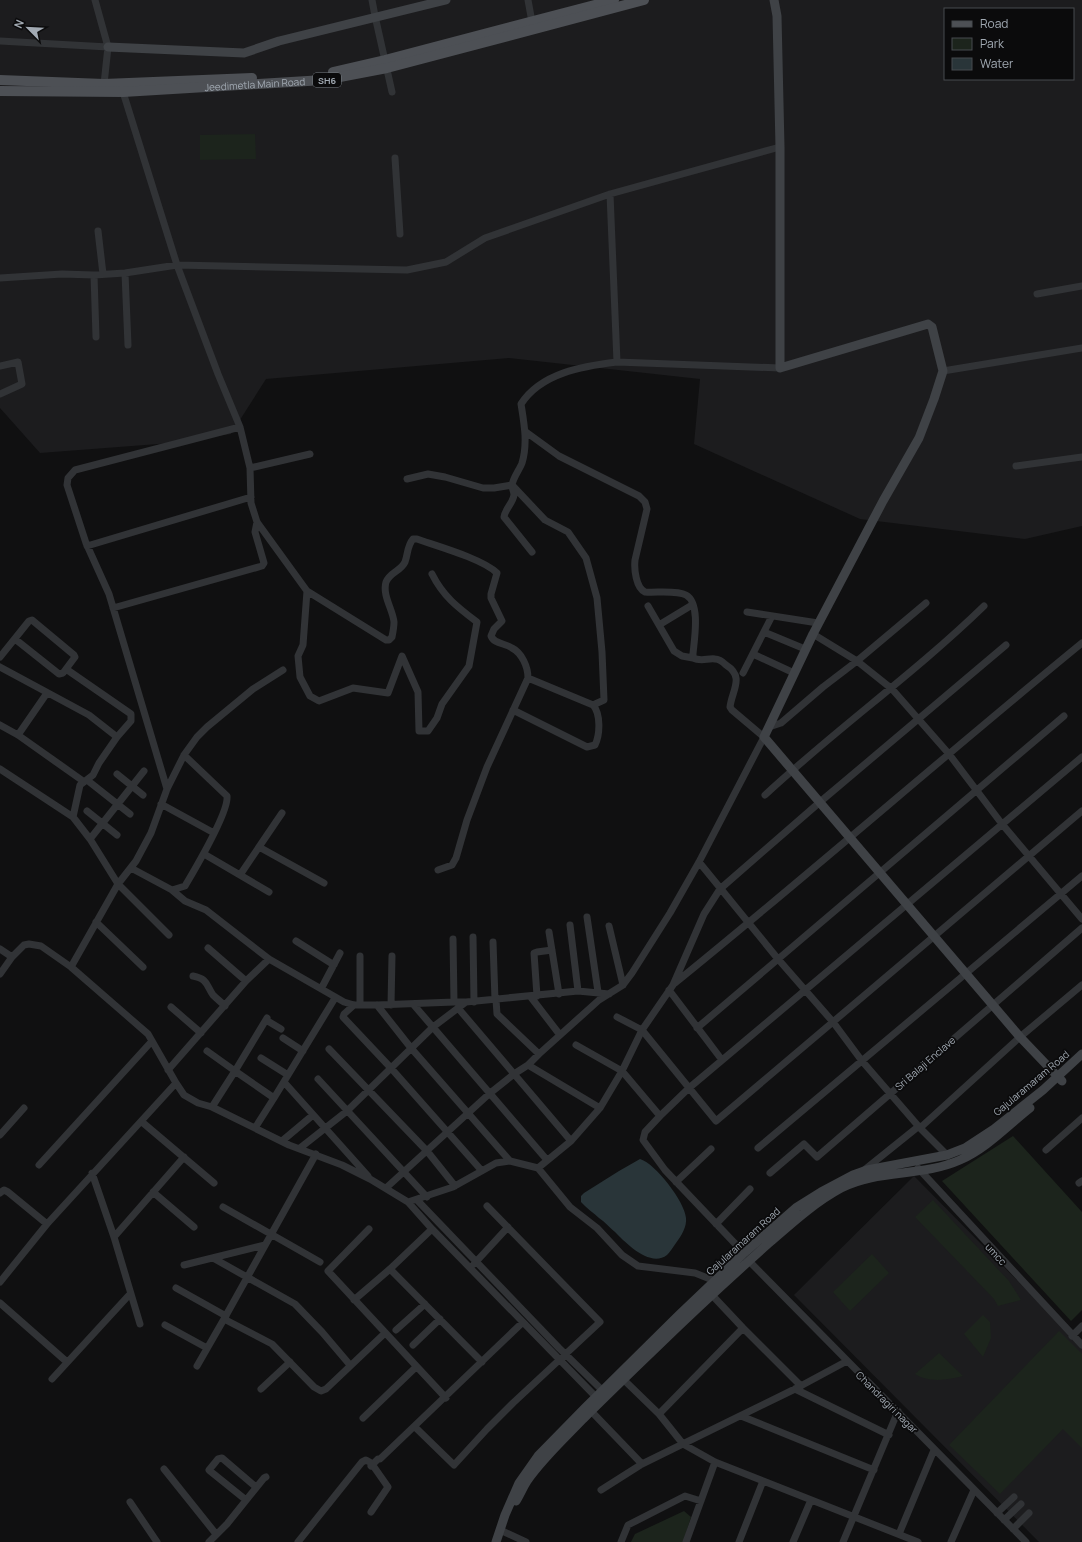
<svg xmlns="http://www.w3.org/2000/svg" width="1082" height="1542" font-family="Manrope,sans-serif">
<style>
.built{fill:#1c1c1e;fill-rule:evenodd}
.green{fill:#1c241c}
.water{fill:#293539}
.lines{fill:none;stroke-linecap:round;stroke-linejoin:round}
.street{stroke:#313336;stroke-width:7}
.secondary{stroke:#3f4246;stroke-width:9}
.primary{stroke:#4d5055;stroke-width:10}
.labels{text-anchor:middle;dominant-baseline:central;stroke-width:3.5;stroke-linejoin:round;paint-order:stroke}
.shield{fill:#0b0b0c;stroke:#747a80;stroke-width:1}
.shield-label{font-size:9px;font-weight:bold;fill:#a1a9b2}
.street-label{font-size:10px;fill:#a1a9b2;stroke:#0b0b0c}
</style>
<rect width="100%" height="100%" fill="#101011"/>
<!-- built -->
<path class="built" d="M 0,0 L 1082,0 L 1082,526 L 1025,539 L 860,519 L 694,444 L 700,379 L 509,358 L 266,379 L 231,434 L 171,443 L 40,453 L 0,408 ZM 945,9 L 1073,9 L 1073,79 L 945,79 Z
M 914,1176 L 1082,1346 L 1082,1542 L 1039,1542 L 794,1295 Z"/>
<!-- green -->
<path class="green" d="M 255,134 L 256,159 L 200,160 L 200,135 Z
M 1013,1136 L 1082,1212 L 1082,1310 L 1071,1321 L 942,1181 Z
M 933,1200 L 1009,1281 L 1021,1300 L 998,1306 L 994,1299 L 915,1217 Z
M 872,1254 L 889,1273 L 850,1311 L 833,1292 Z
M 983,1315 L 990,1322 L 991,1338 L 983,1357 L 964,1334 Z
M 1059,1331 L 1082,1354 L 1082,1448 L 1063,1429 L 1000,1494 L 949,1445 Z
M 939,1353 L 963,1376 C 947,1380 929,1383 915,1374 Z
M 684,1511 L 691,1517 L 683,1542 L 631,1542 L 635,1534 Z"/>
<!-- water -->
<path class="water" d="M 640,1159 C 655,1163 685,1202 686,1218 C 687,1227 681,1236 676,1243 C 673,1247 670,1252 667,1255 C 650,1268 626,1243 615,1232 C 610,1228 605,1222 599,1218 C 594,1213 586,1208 581,1202 L 581,1196 L 584,1193 L 619,1171 Z"/>
<g class="lines">
<!-- street -->
<path class="street" d="M 95,0 L 108,47 L 104,84
M 372,0 L 375,16 L 392,92
M 528,0 L 532,22
M 0,41 L 108,47
M 123,92 L 177,265 L 218,374 L 240,427 L 250,468 L 251,503 L 257,522 L 307,591 L 303,645 L 298,656 L 300,677 L 310,696 L 319,701 L 353,688 L 388,693 L 402,656 L 418,692 L 419,731 L 428,731 L 437,718 L 442,704 L 469,666 L 477,622 C 457,607 443,596 432,574
M 395,158 L 400,234
M 610,194 L 617,362 L 780,368
M 98,231 L 103,274
M 125,273 L 128,345
M 94,275 L 96,337
M 0,278 L 62,274 L 94,275 L 125,273 L 177,265 L 407,270 L 446,262 L 485,238 L 610,194 L 780,147
M 1037,294 L 1082,286
M 0,366 L 18,362 L 22,384 L 0,394
M 943,371 L 1082,348
M 1016,466 L 1082,457
M 250,468 L 310,454
M 407,479 L 428,474 L 445,477 L 483,488 L 494,488 L 512,485 L 545,520 L 568,532 L 586,558 L 597,598 L 602,652 L 604,700 L 593,705
M 87,546 L 251,497
M 532,552 L 504,517 C 505,509 513,503 514,495 C 514,491 512,489 512,486 C 512,479 520,469 522,463 C 528,443 524,423 521,404 C 541,373 583,366 617,362
M 307,591 L 386,640 L 389,640 L 392,637 C 393,632 394,627 394,622 C 393,610 382,595 386,582 C 390,572 401,571 405,562 C 408,554 407,546 413,539 L 417,539 C 437,546 483,559 497,573 L 491,594 L 491,598 L 502,621 L 494,629 L 491,636 C 494,644 505,643 512,648 C 522,653 528,667 528,678 L 487,767 L 467,820 L 456,858 L 452,865 L 438,870
M 648,606 L 674,651 L 682,656 L 693,658
M 113,608 L 262,566 L 264,563 L 255,532 L 257,522
M 747,612 L 818,623
M 659,625 L 692,605
M 764,632 L 805,649
M 813,634 L 857,661 L 892,689 L 949,754 L 1002,824 L 1082,919
M 753,654 L 794,673
M 0,657 L 29,621 L 32,620 L 74,655 L 75,657 L 63,673 L 59,674 L 15,639
M 0,667 L 89,715 L 117,737 L 99,763 L 93,775 L 80,785 L 73,817
M 66,669 L 131,714 L 131,721 L 117,737
M 743,673 L 772,616
M 513,710 L 587,747 L 595,745 C 600,735 601,714 593,705 L 528,678
M 0,725 L 18,735 L 83,781
M 769,727 L 781,723 L 823,687 L 857,661 L 926,603
M 18,735 L 47,693
M 0,769 L 73,817 L 90,839 L 118,884 L 169,935
M 117,774 L 143,795
M 87,780 L 130,814
M 167,789 L 109,594 L 86,543 L 67,485 L 68,478 L 75,470 L 240,427
M 765,795 C 836,729 915,673 984,606
M 161,804 L 214,833
M 87,811 L 117,835
M 90,839 L 144,771
M 259,847 L 324,883
M 204,854 L 269,892
M 699,862 L 778,959 L 833,1022 L 862,1061 L 920,1128 L 947,1155
M 131,868 L 172,890 L 185,886 C 195,869 229,812 227,796 L 184,755
M 240,875 L 282,813
M 172,890 L 185,901 L 206,910 L 269,959 L 344,1002 L 354,1005 L 377,1005 L 454,1002 L 466,1002
M 587,917 L 598,992
M 96,922 L 143,967
M 570,925 L 578,991
M 609,926 L 623,985
M 549,932 L 559,994
M 473,937 L 474,1002
M 453,939 L 454,1002
M 296,941 L 334,965
M 493,942 L 495,1000
M 208,948 L 246,981
M 0,949 L 12,957
M 360,956 L 360,1005
M 71,967 L 118,884 L 136,861 L 151,833 L 167,789 L 184,755 L 197,737 L 207,727 L 253,689 L 283,670
M 0,974 L 12,957 L 24,945 L 29,944 L 41,946 L 71,967 L 148,1034 L 176,1083 L 184,1095 L 198,1103 L 212,1107 L 289,1145 L 342,1165 L 370,1179 L 408,1202 L 453,1187 L 496,1163 L 510,1161 L 538,1168 L 570,1207 L 597,1228 L 622,1255 L 638,1266 L 695,1273 L 715,1281
M 193,976 C 208,979 206,985 213,995 C 217,999 221,1002 225,1006
M 675,983 C 812,872 945,755 1082,643
M 321,989 L 340,953
M 669,990 L 722,1060
M 530,996 L 560,1035
M 537,996 L 534,953 L 537,952 L 552,950
M 496,1000 L 497,1014 L 539,1054
M 413,1004 L 547,1160
M 354,1005 L 344,1014 L 343,1017 L 390,1067 L 482,1171
M 377,1005 L 411,1048 L 510,1161
M 391,1005 L 392,956
M 171,1007 L 201,1033
M 458,1008 L 571,1141
M 617,1017 L 642,1030 L 716,1121 L 1082,811
M 266,1020 L 281,1029
M 697,1028 L 1064,716
M 283,1038 L 303,1051
M 576,1045 L 622,1071 L 660,1116 L 689,1088 L 1082,757
M 329,1049 L 427,1151 L 455,1186
M 207,1051 L 235,1071 L 267,1018
M 261,1058 L 288,1075
M 528,1065 L 600,1108 L 622,1071 L 642,1030 L 673,985 L 704,914 L 720,889 L 820,802 L 1006,645
M 168,1070 L 246,981 L 269,959
M 318,1079 L 427,1197
M 284,1082 L 368,1176
M 212,1107 L 235,1071 L 274,1098 L 335,998
M 660,1116 L 645,1132 L 643,1140 L 665,1170 L 744,1253
M 142,1122 L 214,1183
M 255,1128 L 274,1098
M 920,1128 L 1020,1037 L 1082,985
M 0,1135 L 24,1108
M 282,1141 L 313,1115
M 300,1148 L 347,1111 L 433,1027 L 466,1002 L 578,991 L 609,994
M 758,1148 L 1082,876
M 1046,1150 L 1082,1118
M 316,1154 L 224,1319 L 272,1344 L 314,1387 L 321,1391 L 326,1389 L 385,1333
M 39,1165 L 152,1041
M 538,1168 L 571,1141 L 600,1108
M 918,1168 L 1082,1345
M 863,1171 L 919,1126
M 92,1173 L 114,1237 L 140,1324
M 770,1173 L 804,1144 L 817,1157 L 1082,928
M 676,1182 L 711,1149
M 1079,1183 L 1082,1181
M 386,1188 L 489,1094 L 514,1074 L 528,1065 L 539,1054 L 599,1000 L 623,985 L 632,973 L 670,913 L 699,862 L 764,737 L 732,710 L 730,707 C 732,690 745,677 726,665 C 723,662 719,659 715,659 C 708,658 701,662 693,658 L 693,654 C 694,641 701,603 686,595 C 677,590 655,593 645,592 C 636,588 634,569 635,560 L 647,509 L 645,502 L 639,496 L 559,456 L 526,432
M 153,1192 L 194,1227
M 0,1193 L 4,1190 L 8,1192 L 47,1224
M 417,1200 L 559,1348 L 603,1391
M 408,1202 L 432,1229 L 596,1397
M 223,1207 L 320,1262
M 716,1224 L 750,1189
M 369,1229 L 328,1271 L 446,1398
M 114,1237 L 184,1157
M 213,1258 L 295,1304 L 322,1332 L 350,1365
M 749,1261 L 1026,1542
M 474,1264 L 508,1227
M 184,1265 L 265,1245
M 390,1269 L 482,1362
M 0,1282 L 47,1224 L 176,1083
M 176,1288 L 226,1316
M 711,1294 L 743,1328 L 801,1386
M 354,1300 L 390,1269 L 432,1229
M 0,1303 L 67,1362
M 165,1325 L 207,1348
M 396,1330 L 425,1304
M 1072,1336 L 1082,1326
M 413,1345 L 440,1319
M 197,1366 L 224,1319
M 52,1379 L 130,1294
M 623,1379 L 659,1414 L 683,1444 L 715,1462 L 918,1542
M 261,1389 L 290,1362
M 795,1389 L 889,1435
M 591,1411 L 642,1464
M 659,1414 L 743,1328
M 741,1416 L 874,1470
M 363,1418 L 416,1367
M 415,1427 L 454,1465 L 487,1429 L 513,1403 L 600,1322 L 487,1206
M 371,1466 L 378,1459 L 380,1459 L 522,1323
M 164,1469 L 216,1534
M 601,1490 L 642,1464 L 795,1389 L 847,1361
M 246,1500 L 210,1471 L 209,1470 L 218,1459 L 222,1458 L 256,1487
M 130,1502 L 157,1542
M 371,1512 L 388,1487 L 374,1467
M 997,1513 L 1014,1497
M 1004,1520 L 1021,1504
M 1013,1529 L 1029,1513
M 500,1530 L 526,1542
M 899,1534 L 934,1450
M 209,1542 L 227,1524 L 264,1478 L 266,1477
M 298,1542 L 362,1462 L 366,1460 L 373,1464
M 621,1542 L 628,1525 L 685,1496 L 701,1501
M 686,1542 L 715,1462
M 739,1542 L 763,1481
M 793,1542 L 811,1500
M 843,1542 L 898,1411
M 951,1542 L 974,1490"/>
<!-- secondary -->
<path class="secondary" d="M 774,0 L 777,16 L 780,147 L 780,368 L 928,324 L 932,327 L 943,371 L 934,399 L 919,438 L 883,501 L 813,634 L 764,737 L 1020,1037 L 1062,1081
M 108,47 L 244,53 L 279,41 L 446,0
M 516,1501 C 520,1495 523,1487 527,1481 C 543,1458 564,1439 583,1419 C 608,1394 634,1369 659,1345 C 695,1310 732,1276 769,1243 C 792,1223 815,1202 841,1188 C 878,1169 922,1177 960,1160 C 987,1148 1007,1126 1030,1108
M 496,1542 L 505,1515 L 519,1483 L 538,1456 L 586,1407 L 679,1315 L 744,1253 L 797,1207 L 821,1192 L 853,1175 L 867,1170 L 947,1155 L 965,1148 L 994,1129 L 1043,1090 L 1082,1054"/>
<!-- primary -->
<g class="primary">
<path d="M 333,72 L 385,60 L 614,0"/>
<path d="M 0,80 L 104,84 L 252,78"/>
<path id="s1" d="M 0,91 L 123,92 L 324,80 L 387,68 L 644,0"/>
</g>
</g>
<g class="labels">
<!-- shield labels -->
<rect class="shield" x="313" y="73" width="28" height="14" rx="3"/>
<g class="shield-label">
<text x="327" y="80">SH6</text>
</g>
<!-- street labels -->
<g class="street-label">
<text stroke="none"><textPath href="#s1" startOffset="255">Jeedimetla Main Road</textPath></text>
<text transform="translate(925 1063) rotate(-41)">Sri Balaji Enclave</text>
<text transform="translate(1031 1083) rotate(-40)">Gajularamaram Road</text>
<text transform="translate(743 1241) rotate(-42)">Gajularamaram Road</text>
<text transform="translate(996 1254) rotate(47)">umcc</text>
<text transform="translate(887 1402) rotate(45)">Chandragiri nagar</text>
</g>
</g>
<!-- legend -->
<rect x="944" y="8" width="130" height="72" fill="#0b0b0c" stroke="#474a4e"/>
<rect x="952" y="21" width="20" height="6" fill="#4d5055" stroke="#474a4e"/>
<text x="980" y="28" font-size="12" fill="#a1a9b2">Road</text>
<rect x="952" y="38" width="20" height="12" fill="#1c241c" stroke="#474a4e"/>
<text x="980" y="48" font-size="12" fill="#a1a9b2">Park</text>
<rect x="952" y="58" width="20" height="12" fill="#293539" stroke="#474a4e"/>
<text x="980" y="68" font-size="12" fill="#a1a9b2">Water</text>
<!-- north arrow -->
<g transform="translate(28 28) rotate(294)" stroke="#0b0b0c" stroke-width="3" paint-order="stroke">
<path d="M0-3L7 15L0 10L-7 15Z" fill="#a1a9b2"/>
<text y="-6" font-size="11" font-weight="bold" text-anchor="middle" fill="#a1a9b2">N</text>
</g>
</svg>
